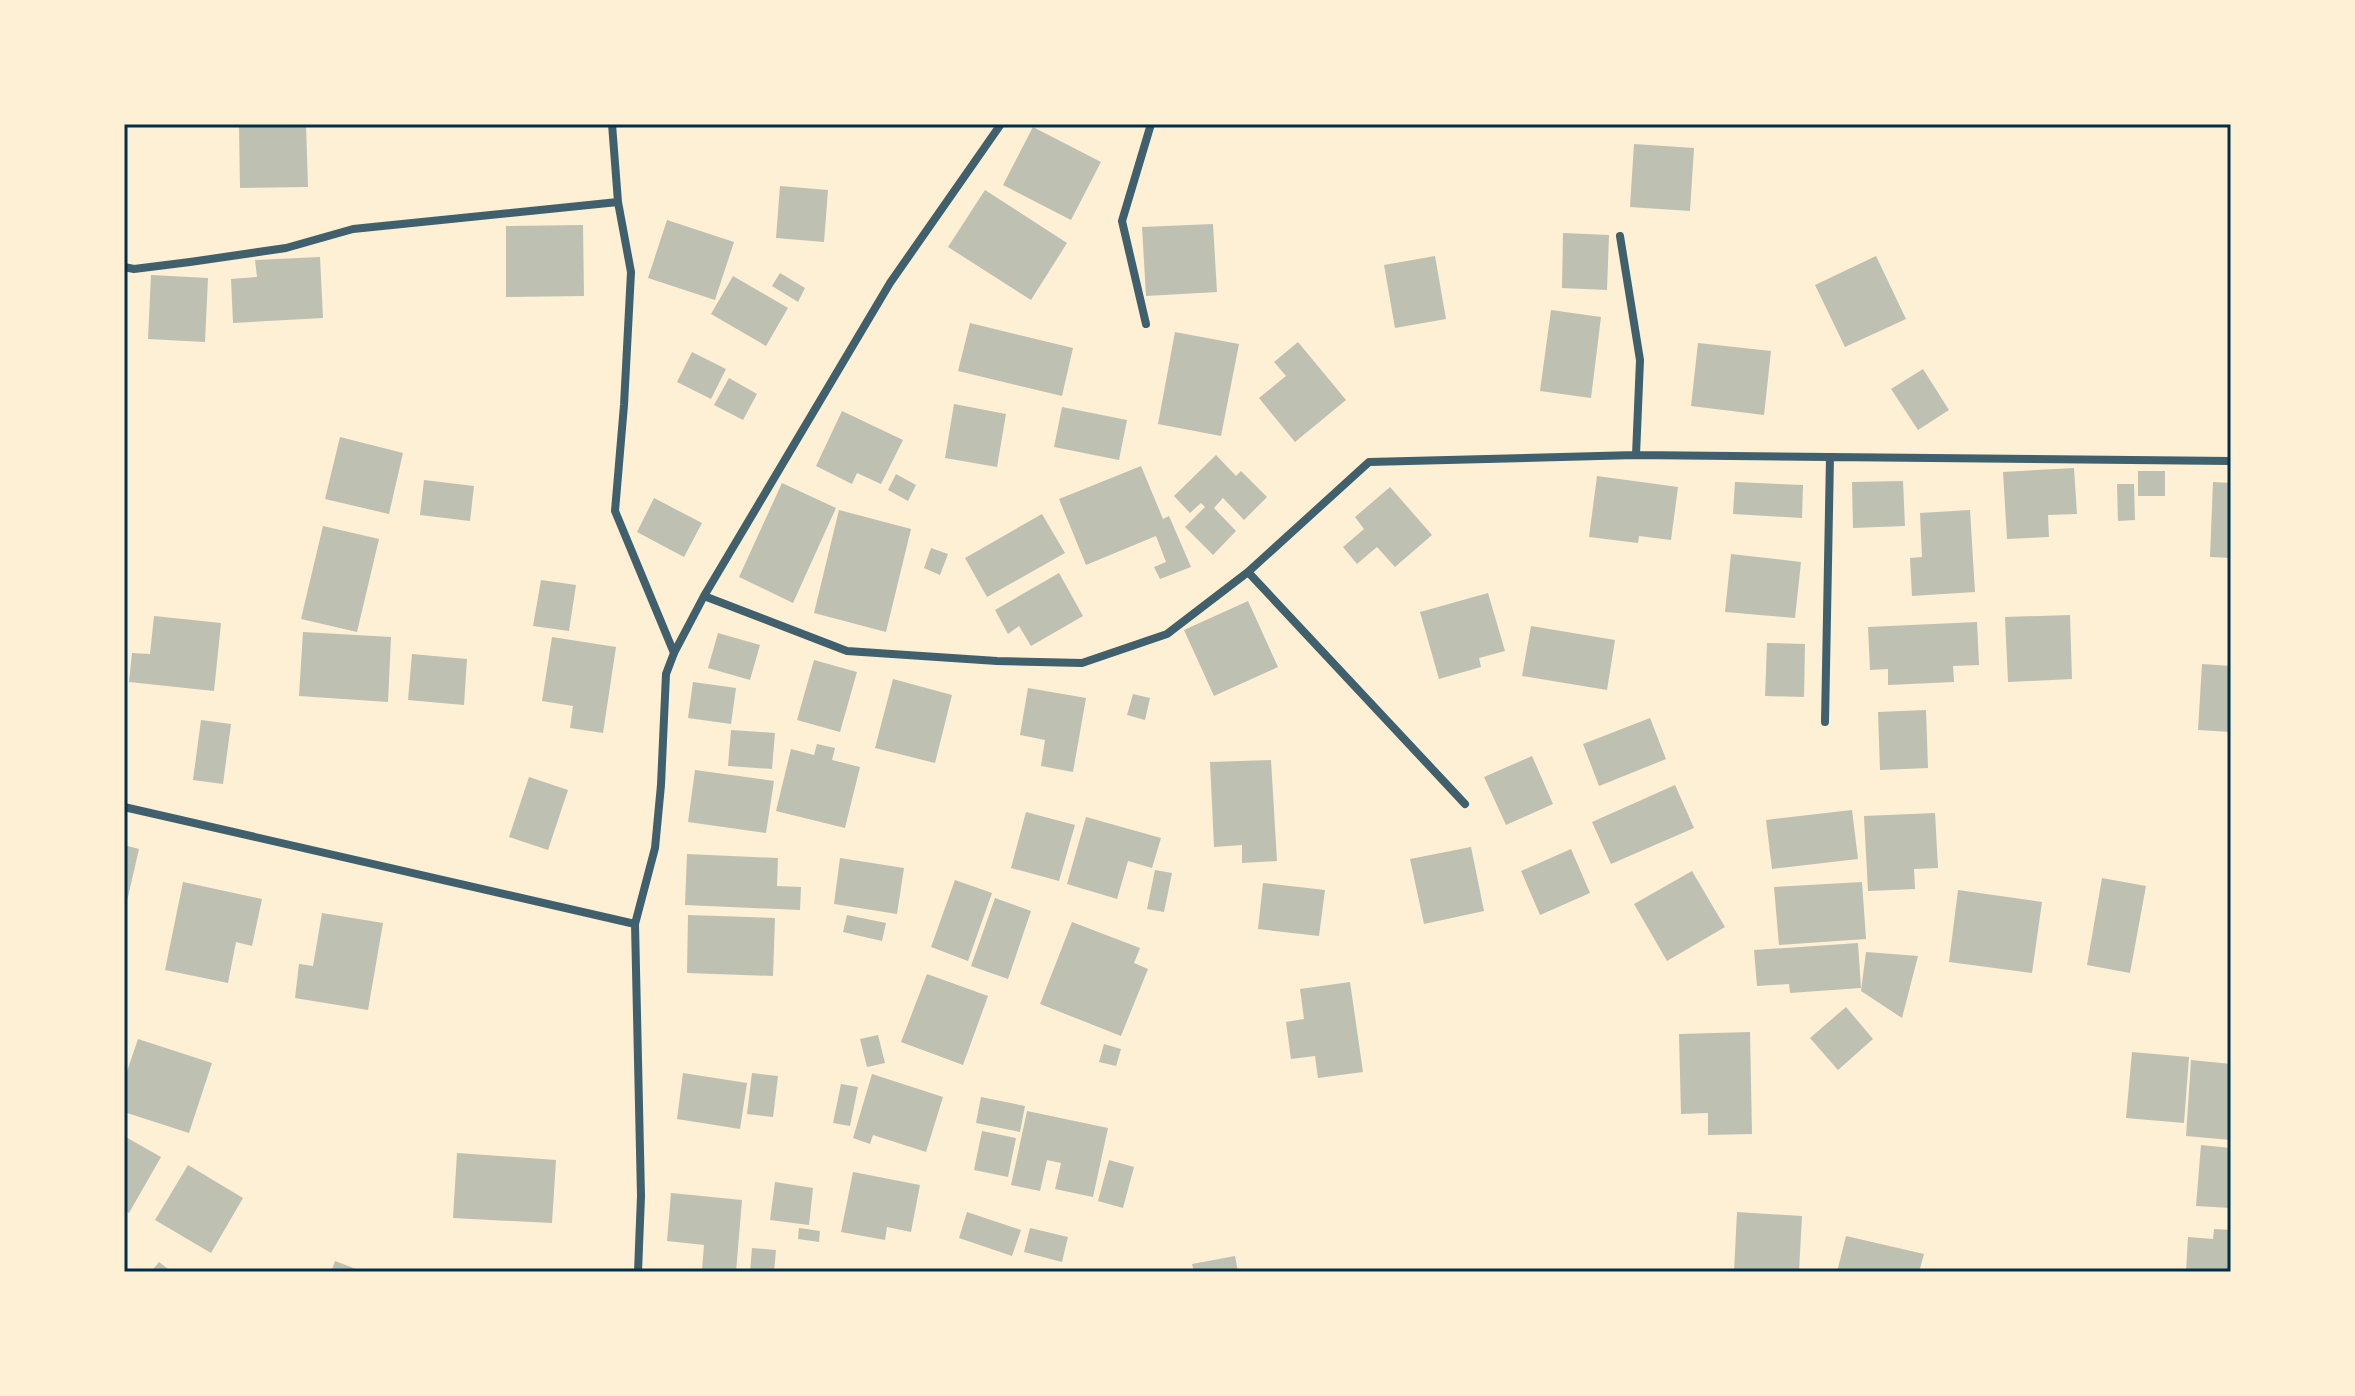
<svg xmlns="http://www.w3.org/2000/svg" width="2355" height="1396" font-family="'Work Sans',sans-serif">
<style>
.building{fill:#bec0b2}
.lines{fill:none;stroke-linecap:round;stroke-linejoin:round}
.minor{stroke:#3f606c;stroke-width:8}
.neatline{fill:none;stroke:#003049;stroke-width:3}
</style>
<rect width="100%" height="100%" fill="#fdf0d5"/>
<!-- building -->
<path class="building" d="M 239,124 L 306,124 L 308,187 L 240,188 Z
M 1033,127 L 1101,162 L 1071,220 L 1003,185 Z
M 1634,144 L 1694,148 L 1690,211 L 1630,207 Z
M 780,186 L 828,190 L 824,242 L 776,238 Z
M 985,190 L 1067,243 L 1031,300 L 948,247 Z
M 667,220 L 734,242 L 715,300 L 648,278 Z
M 1213,224 L 1217,292 L 1146,296 L 1142,227 Z
M 583,225 L 584,296 L 506,297 L 506,226 Z
M 1563,233 L 1609,235 L 1607,290 L 1562,288 Z
M 1435,256 L 1446,319 L 1395,328 L 1384,265 Z
M 1876,256 L 1906,319 L 1845,347 L 1815,285 Z
M 320,257 L 323,318 L 233,323 L 231,279 L 257,277 L 255,260 Z
M 780,273 L 805,288 L 798,302 L 772,286 Z
M 151,275 L 208,278 L 205,342 L 148,339 Z
M 733,276 L 788,308 L 766,346 L 711,314 Z
M 1551,310 L 1601,317 L 1591,398 L 1540,391 Z
M 970,323 L 1073,348 L 1062,396 L 958,371 Z
M 1175,332 L 1239,344 L 1221,436 L 1158,424 Z
M 1298,342 L 1346,400 L 1295,442 L 1259,398 L 1286,376 L 1274,362 Z
M 1698,343 L 1771,351 L 1764,415 L 1691,406 Z
M 692,352 L 726,369 L 711,399 L 677,382 Z
M 1923,369 L 1949,410 L 1918,430 L 1891,389 Z
M 729,378 L 757,394 L 743,420 L 714,405 Z
M 954,404 L 1006,414 L 997,467 L 945,458 Z
M 1062,407 L 1127,420 L 1119,460 L 1054,447 Z
M 842,411 L 903,440 L 881,484 L 857,473 L 852,484 L 816,466 Z
M 340,437 L 403,453 L 389,514 L 325,499 Z
M 1216,455 L 1236,476 L 1241,471 L 1267,497 L 1244,520 L 1223,498 L 1214,508 L 1236,531 L 1213,555 L 1185,527 L 1205,507 L 1201,503 L 1190,513 L 1174,496 Z
M 1141,466 L 1163,519 L 1169,516 L 1191,567 L 1160,579 L 1154,567 L 1166,562 L 1156,536 L 1086,565 L 1059,499 Z
M 2074,468 L 2077,514 L 2048,515 L 2049,537 L 2007,539 L 2003,472 Z
M 2138,471 L 2165,471 L 2165,496 L 2138,496 Z
M 896,474 L 916,485 L 908,501 L 888,490 Z
M 1597,476 L 1678,487 L 1671,540 L 1639,536 L 1638,543 L 1589,537 Z
M 424,480 L 474,486 L 470,521 L 420,515 Z
M 1903,481 L 1905,526 L 1853,528 L 1852,482 Z
M 1735,482 L 1803,485 L 1802,518 L 1733,514 Z
M 2213,482 L 2231,483 L 2231,558 L 2210,557 Z
M 782,483 L 836,508 L 793,603 L 739,577 Z
M 2117,484 L 2134,484 L 2135,520 L 2118,521 Z
M 1390,487 L 1432,535 L 1395,567 L 1377,547 L 1357,564 L 1343,547 L 1364,529 L 1355,517 Z
M 654,498 L 702,523 L 684,557 L 637,532 Z
M 839,510 L 911,529 L 886,632 L 814,613 Z
M 1970,510 L 1975,592 L 1912,596 L 1910,558 L 1922,557 L 1920,513 Z
M 1042,514 L 1065,553 L 987,597 L 965,558 Z
M 323,526 L 379,539 L 357,632 L 301,619 Z
M 931,548 L 948,554 L 940,575 L 924,568 Z
M 1731,554 L 1801,562 L 1795,618 L 1725,612 Z
M 1059,573 L 1083,616 L 1031,646 L 1019,626 L 1008,634 L 995,610 Z
M 541,580 L 576,585 L 569,631 L 533,626 Z
M 1488,593 L 1505,651 L 1479,658 L 1481,667 L 1439,679 L 1420,612 Z
M 1248,601 L 1278,667 L 1214,696 L 1184,630 Z
M 2070,615 L 2072,679 L 2008,682 L 2005,617 Z
M 154,616 L 221,623 L 214,691 L 129,682 L 132,653 L 150,654 Z
M 1977,622 L 1979,665 L 1953,666 L 1954,682 L 1888,685 L 1888,669 L 1870,670 L 1868,627 Z
M 1531,626 L 1615,640 L 1607,690 L 1522,676 Z
M 303,632 L 391,637 L 388,702 L 299,696 Z
M 718,633 L 760,645 L 750,680 L 708,668 Z
M 552,637 L 616,647 L 603,733 L 570,728 L 573,706 L 542,701 Z
M 1767,643 L 1805,644 L 1804,697 L 1765,696 Z
M 412,654 L 467,659 L 464,705 L 408,700 Z
M 814,660 L 857,672 L 840,732 L 797,720 Z
M 2202,664 L 2231,666 L 2231,732 L 2198,730 Z
M 893,679 L 952,695 L 935,763 L 875,748 Z
M 693,682 L 736,688 L 731,724 L 688,718 Z
M 1028,688 L 1086,698 L 1073,772 L 1041,766 L 1045,740 L 1020,735 Z
M 1133,694 L 1150,698 L 1145,720 L 1127,715 Z
M 1926,710 L 1928,768 L 1880,770 L 1878,712 Z
M 1650,718 L 1666,759 L 1599,786 L 1583,744 Z
M 201,720 L 231,724 L 223,784 L 193,780 Z
M 731,730 L 775,733 L 772,769 L 728,766 Z
M 817,744 L 835,748 L 832,760 L 860,767 L 845,828 L 776,811 L 791,749 L 814,755 Z
M 1532,756 L 1553,804 L 1506,825 L 1484,777 Z
M 1271,760 L 1277,861 L 1242,863 L 1242,845 L 1214,847 L 1210,762 Z
M 695,770 L 774,781 L 766,833 L 688,822 Z
M 529,777 L 568,790 L 548,850 L 509,837 Z
M 1675,785 L 1694,828 L 1611,864 L 1592,822 Z
M 1852,810 L 1858,859 L 1772,869 L 1766,820 Z
M 1026,812 L 1075,825 L 1059,881 L 1011,868 Z
M 1935,813 L 1938,868 L 1914,869 L 1915,889 L 1868,891 L 1864,816 Z
M 1086,817 L 1161,838 L 1152,868 L 1128,861 L 1117,899 L 1067,884 Z
M 124,845 L 139,849 L 125,910 L 124,910 Z
M 1471,847 L 1484,911 L 1424,924 L 1410,859 Z
M 1571,849 L 1590,893 L 1540,915 L 1521,871 Z
M 687,854 L 778,858 L 777,886 L 801,887 L 800,910 L 685,905 Z
M 840,858 L 904,868 L 897,914 L 834,904 Z
M 1155,870 L 1172,873 L 1164,912 L 1147,909 Z
M 1692,871 L 1725,927 L 1667,961 L 1634,904 Z
M 2102,878 L 2146,886 L 2130,973 L 2087,965 Z
M 955,880 L 992,893 L 968,961 L 931,947 Z
M 183,882 L 262,899 L 252,946 L 236,942 L 228,983 L 165,970 Z
M 1862,882 L 1866,939 L 1779,945 L 1774,887 Z
M 1263,883 L 1325,890 L 1319,936 L 1258,929 Z
M 1958,890 L 2042,902 L 2032,973 L 1949,962 Z
M 995,898 L 1031,911 L 1008,979 L 971,966 Z
M 322,913 L 383,923 L 368,1010 L 295,998 L 299,964 L 313,966 Z
M 688,915 L 775,918 L 773,976 L 687,973 Z
M 847,915 L 886,923 L 882,941 L 843,932 Z
M 1072,922 L 1140,948 L 1134,963 L 1148,969 L 1121,1036 L 1040,1004 Z
M 1858,943 L 1861,988 L 1790,993 L 1789,984 L 1757,986 L 1754,950 Z
M 1866,952 L 1918,956 L 1902,1018 L 1861,991 Z
M 927,974 L 988,996 L 963,1065 L 901,1042 Z
M 1350,982 L 1363,1072 L 1318,1078 L 1315,1056 L 1291,1059 L 1286,1022 L 1304,1019 L 1300,989 Z
M 1846,1007 L 1873,1039 L 1838,1070 L 1810,1038 Z
M 1750,1032 L 1752,1134 L 1708,1135 L 1708,1113 L 1681,1114 L 1679,1034 Z
M 878,1035 L 885,1063 L 867,1067 L 860,1039 Z
M 138,1039 L 212,1063 L 189,1133 L 124,1112 L 124,1080 Z
M 1104,1044 L 1121,1049 L 1116,1066 L 1099,1062 Z
M 2132,1052 L 2189,1057 L 2184,1123 L 2126,1118 Z
M 2191,1060 L 2231,1064 L 2231,1140 L 2186,1136 Z
M 683,1073 L 747,1083 L 740,1129 L 677,1119 Z
M 752,1073 L 778,1076 L 773,1117 L 747,1114 Z
M 872,1074 L 943,1097 L 926,1152 L 873,1135 L 870,1144 L 853,1138 Z
M 841,1084 L 858,1087 L 850,1126 L 833,1123 Z
M 981,1097 L 1025,1106 L 1020,1132 L 976,1123 Z
M 1027,1111 L 1108,1128 L 1093,1197 L 1055,1189 L 1061,1163 L 1047,1160 L 1040,1191 L 1011,1185 Z
M 982,1131 L 1016,1138 L 1008,1177 L 974,1170 Z
M 124,1136 L 161,1157 L 129,1213 L 124,1210 Z
M 2201,1145 L 2231,1148 L 2231,1208 L 2196,1206 Z
M 457,1153 L 556,1160 L 552,1223 L 453,1218 Z
M 1109,1160 L 1134,1167 L 1123,1208 L 1098,1201 Z
M 188,1165 L 243,1198 L 211,1253 L 155,1220 Z
M 853,1172 L 920,1185 L 911,1232 L 887,1227 L 885,1240 L 841,1232 Z
M 775,1182 L 813,1188 L 809,1225 L 770,1220 Z
M 671,1193 L 742,1200 L 736,1272 L 702,1270 L 704,1245 L 667,1241 Z
M 967,1212 L 1021,1230 L 1012,1256 L 959,1238 Z
M 1737,1212 L 1802,1216 L 1799,1272 L 1734,1272 Z
M 799,1228 L 820,1231 L 819,1242 L 798,1239 Z
M 1030,1228 L 1068,1237 L 1062,1262 L 1024,1252 Z
M 2214,1229 L 2231,1230 L 2231,1272 L 2186,1272 L 2188,1237 L 2213,1239 Z
M 1846,1236 L 1924,1254 L 1919,1272 L 1837,1272 Z
M 752,1248 L 776,1250 L 774,1272 L 750,1272 Z
M 1235,1256 L 1238,1272 L 1194,1272 L 1192,1264 Z
M 335,1261 L 364,1272 L 331,1272 Z
M 159,1262 L 172,1272 L 151,1272 Z"/>
<g class="lines">
<!-- minor -->
<path class="minor" d="M 612,124 L 618,202 L 631,272 L 624,405 L 615,511 L 674,653
M 1620,236 L 1640,360 L 1636,455
M 124,267 L 134,269 L 190,262 L 286,248 L 353,229 L 618,202
M 1146,324 L 1122,221 L 1151,124
M 1248,572 L 1465,804
M 704,596 L 847,651 L 997,661 L 1082,663 L 1167,634 L 1248,572 L 1369,462 L 1636,455 L 2231,461
M 1825,722 L 1830,457
M 124,807 L 635,924
M 638,1272 L 641,1196 L 635,924 L 655,848 L 661,785 L 666,674 L 674,653 L 704,596 L 890,283 L 1001,124"/>
</g>
<!-- border -->
<rect width="2355" height="1396" fill="none" stroke="#fdf0d5" stroke-width="252"/>
<rect x="126" y="126" width="2103" height="1144" class="neatline"/>
</svg>
